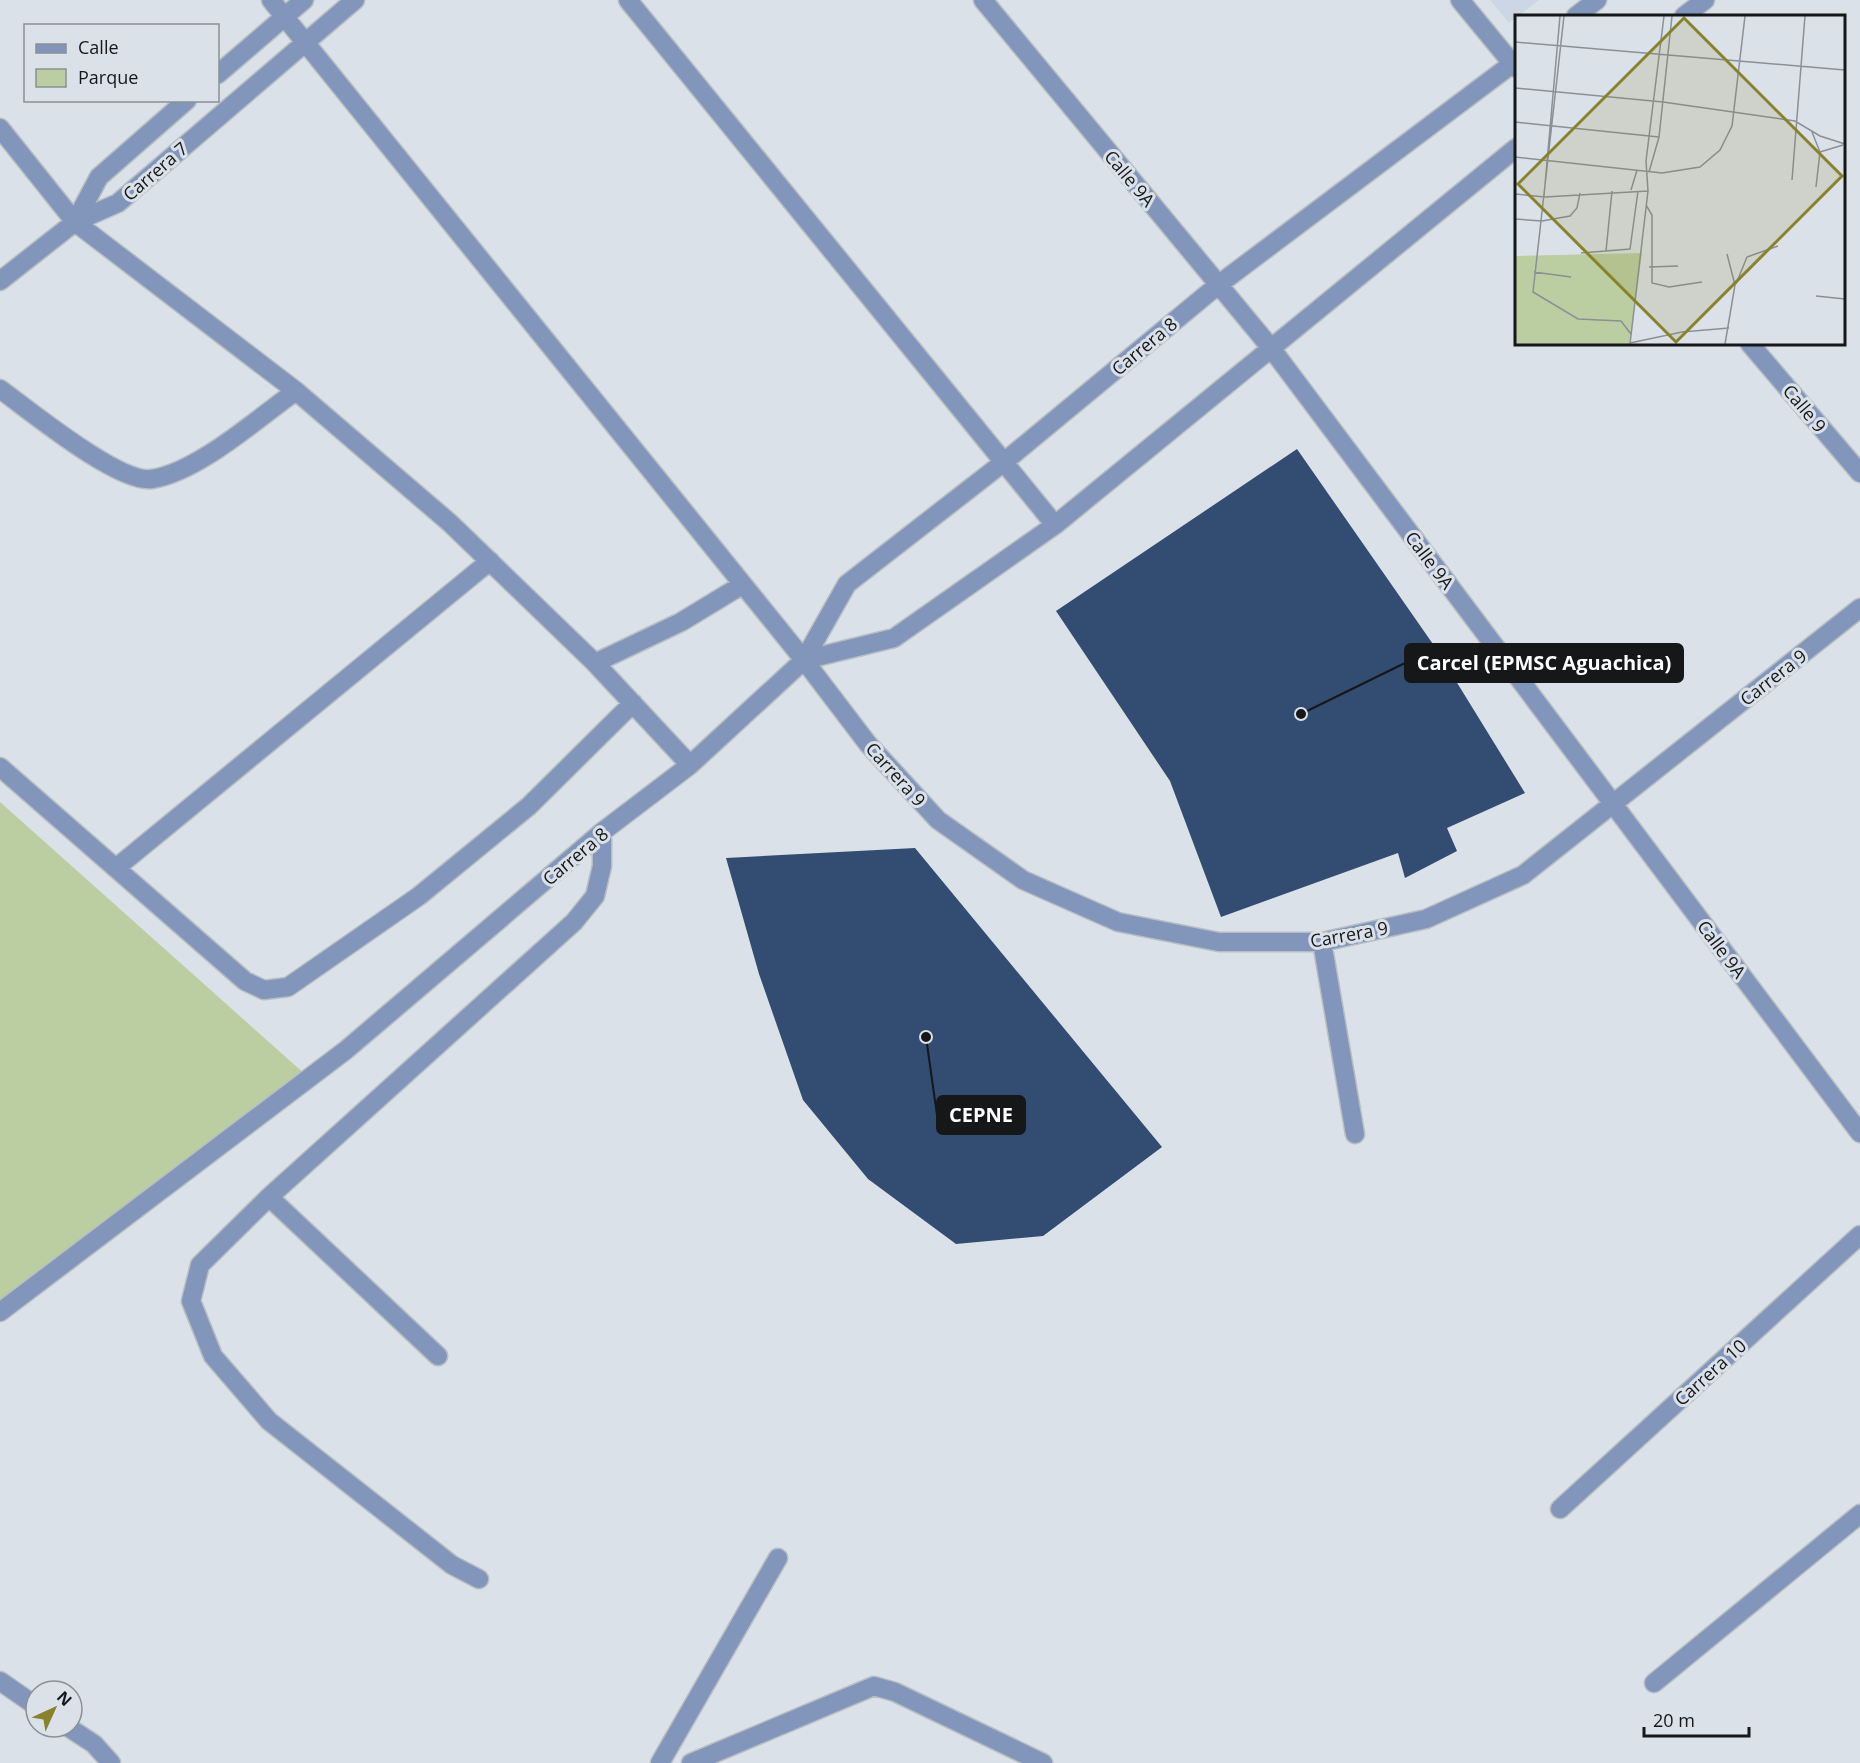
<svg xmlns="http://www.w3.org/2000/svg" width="1860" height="1763" font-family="'Open Sans',sans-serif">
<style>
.built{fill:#ccd6e4}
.green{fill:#bbcea1}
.building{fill:#324d71}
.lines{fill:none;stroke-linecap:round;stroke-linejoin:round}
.minor-casing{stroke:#b7bdc3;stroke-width:21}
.minor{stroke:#8196ba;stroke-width:18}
.labels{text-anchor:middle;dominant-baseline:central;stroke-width:6;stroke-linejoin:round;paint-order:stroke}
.street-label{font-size:18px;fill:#151719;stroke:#dbe1e8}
.inset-road{fill:none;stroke:#8c9095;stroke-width:1.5}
.view{fill:#88822a;fill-opacity:0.15;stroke:#88822a;stroke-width:3}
.inset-edge{fill:none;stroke:#151719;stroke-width:3}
.leader{fill:none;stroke:#151719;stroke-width:2}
.callout-dot{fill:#151719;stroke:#dbe1e8;stroke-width:2}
.callout{fill:#151719;stroke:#151719;stroke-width:2}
.callout-label{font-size:20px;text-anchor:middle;font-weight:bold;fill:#fff}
</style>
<rect width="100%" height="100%" fill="#dbe1e8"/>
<!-- built -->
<path class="built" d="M 1490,0 L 1539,0 L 1509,23 Z"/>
<!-- green -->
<path class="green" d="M 0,802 L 307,1076 L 0,1315 Z"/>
<!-- building -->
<path class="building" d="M 1297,449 L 1435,647 L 1525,793 L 1447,828 L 1457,851 L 1405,878 L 1398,853 L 1221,917 L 1170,781 L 1056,611 Z
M 915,848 L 1162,1147 L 1043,1236 L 956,1244 L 868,1179 L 803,1100 L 759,974 L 726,858 Z"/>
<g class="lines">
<!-- minor casing -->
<g class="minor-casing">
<path id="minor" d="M 271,0 L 804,660 L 868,744 L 938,820 L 1023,880 L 1118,922 L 1219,942 L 1322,942 L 1426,919 L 1523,875 L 1860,608
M 628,0 L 1055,525
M 983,0 L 1271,348 L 1860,1133
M 1460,0 L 1516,68
M 1576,16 L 1597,0
M 1684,16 L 1705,0
M 218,74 L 304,0
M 0,128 L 75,222 L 296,391 L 450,523 L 595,663 L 690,765
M 75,222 L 99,177 L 187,100
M 0,281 L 75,222 L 118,203 L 355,0
M 1750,344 L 1860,473
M 0,389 C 29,410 119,484 152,479 C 198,472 258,418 296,391
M 804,660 L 894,638 L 1055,525 L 1516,148
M 595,663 L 681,622 L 742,585
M 0,767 L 245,981 L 264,990 L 288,987 L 419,896 L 529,806 L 633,703
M 116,868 L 490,561
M 1322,942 L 1355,1134
M 269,1197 L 438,1356
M 0,1312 L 346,1050 L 602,832 L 690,765 L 804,660 L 847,584 L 1004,462 L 1218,285 L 1516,61
M 1560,1509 L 1860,1235
M 479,1579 L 452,1565 L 269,1421 L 213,1356 L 191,1301 L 200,1265 L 269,1197 L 574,922 L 595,896 L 602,866 L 602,832
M 0,1681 L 36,1706
M 1654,1683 L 1860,1514
M 68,1727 L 94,1744 L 111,1763
M 660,1763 L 778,1558
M 691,1763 L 874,1686 L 895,1692 L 1043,1763"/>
</g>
<!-- minor -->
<use href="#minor" class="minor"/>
</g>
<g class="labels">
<!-- street labels -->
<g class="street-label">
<text transform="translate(155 171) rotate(-41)">Carrera 7</text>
<text transform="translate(1130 178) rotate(50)">Calle 9A</text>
<text transform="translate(1144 346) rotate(-40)">Carrera 8</text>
<text transform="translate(1805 408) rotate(50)">Calle 9</text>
<text transform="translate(1430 560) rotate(53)">Calle 9A</text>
<text transform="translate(1773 677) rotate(-38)">Carrera 9</text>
<text transform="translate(896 774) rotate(48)">Carrera 9</text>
<text transform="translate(575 856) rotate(-40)">Carrera 8</text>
<text transform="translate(1349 934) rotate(-10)">Carrera 9</text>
<text transform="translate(1722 949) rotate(53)">Calle 9A</text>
<text transform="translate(1710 1372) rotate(-42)">Carrera 10</text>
</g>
</g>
<!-- overview -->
<g transform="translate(1515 15)">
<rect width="330" height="330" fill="#dbe1e8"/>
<path d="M 127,238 L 115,329 L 0,329 L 0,241 Z" fill="#bbcea1"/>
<path class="inset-road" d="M 49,1 L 18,277 L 63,304 L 106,306 L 116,319M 0,27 L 330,55M 0,73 L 148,87 L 280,106 L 305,121 L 330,129M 0,107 L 144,122M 297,117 L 305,137 L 301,172M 305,137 L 328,130M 0,142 L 147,158 L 185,152 L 205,135 L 217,111 L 230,1M 134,157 L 144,122 L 157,1M 277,165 L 290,1M 116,175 L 122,155M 0,179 L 30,182 L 133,176M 29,181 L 45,1M 131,190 L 137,200 L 137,268 L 154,272 L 187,267M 0,204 L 27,206 L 55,201 L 62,193 L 65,178M 91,236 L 97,176M 66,238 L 115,234 L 123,176M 134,252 L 163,251M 19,257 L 56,262M 221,269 L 232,242 L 263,231M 301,281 L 330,284M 115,328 L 167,317 L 214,313M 115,329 L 133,176 L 131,146 L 149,1M 210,329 L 220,270 L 212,239"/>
<path class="view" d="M 169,3 L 327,161 L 161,327 L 3,169 Z"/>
<rect width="330" height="330" class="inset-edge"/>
</g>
<!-- callouts -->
<path class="leader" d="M1301 714L1405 663M926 1037L937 1115"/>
<g class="callout-dot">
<circle cx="1301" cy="714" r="6"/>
<circle cx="926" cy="1037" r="6"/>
</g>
<g class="callout">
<rect x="1405" y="644" width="278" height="38" rx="6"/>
<rect x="937" y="1096" width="88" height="38" rx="6"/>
</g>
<g class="callout-label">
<text x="1544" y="670">Carcel (EPMSC Aguachica)</text>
<text x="981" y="1122">CEPNE</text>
</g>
<!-- legend -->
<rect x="24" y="24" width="195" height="78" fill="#dbe1e8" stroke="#8c9095" stroke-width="1.5"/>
<rect x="36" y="44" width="30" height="9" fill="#8196ba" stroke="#8c9095" stroke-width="1.5"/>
<text x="78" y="54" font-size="18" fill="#151719">Calle</text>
<rect x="36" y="69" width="30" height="18" fill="#bbcea1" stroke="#8c9095" stroke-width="1.5"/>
<text x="78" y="84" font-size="18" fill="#151719">Parque</text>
<!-- north arrow -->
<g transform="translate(54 1709) rotate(45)"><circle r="28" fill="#dbe1e8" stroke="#8c9095" stroke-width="1.5"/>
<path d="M0-4.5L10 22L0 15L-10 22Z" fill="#88822a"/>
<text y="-9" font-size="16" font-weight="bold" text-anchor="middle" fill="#151719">N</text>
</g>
<!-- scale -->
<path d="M1644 1727v9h105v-9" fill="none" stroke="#151719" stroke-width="3"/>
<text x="1653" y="1727" font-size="18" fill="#151719" stroke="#dbe1e8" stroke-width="4.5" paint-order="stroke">20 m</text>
</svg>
